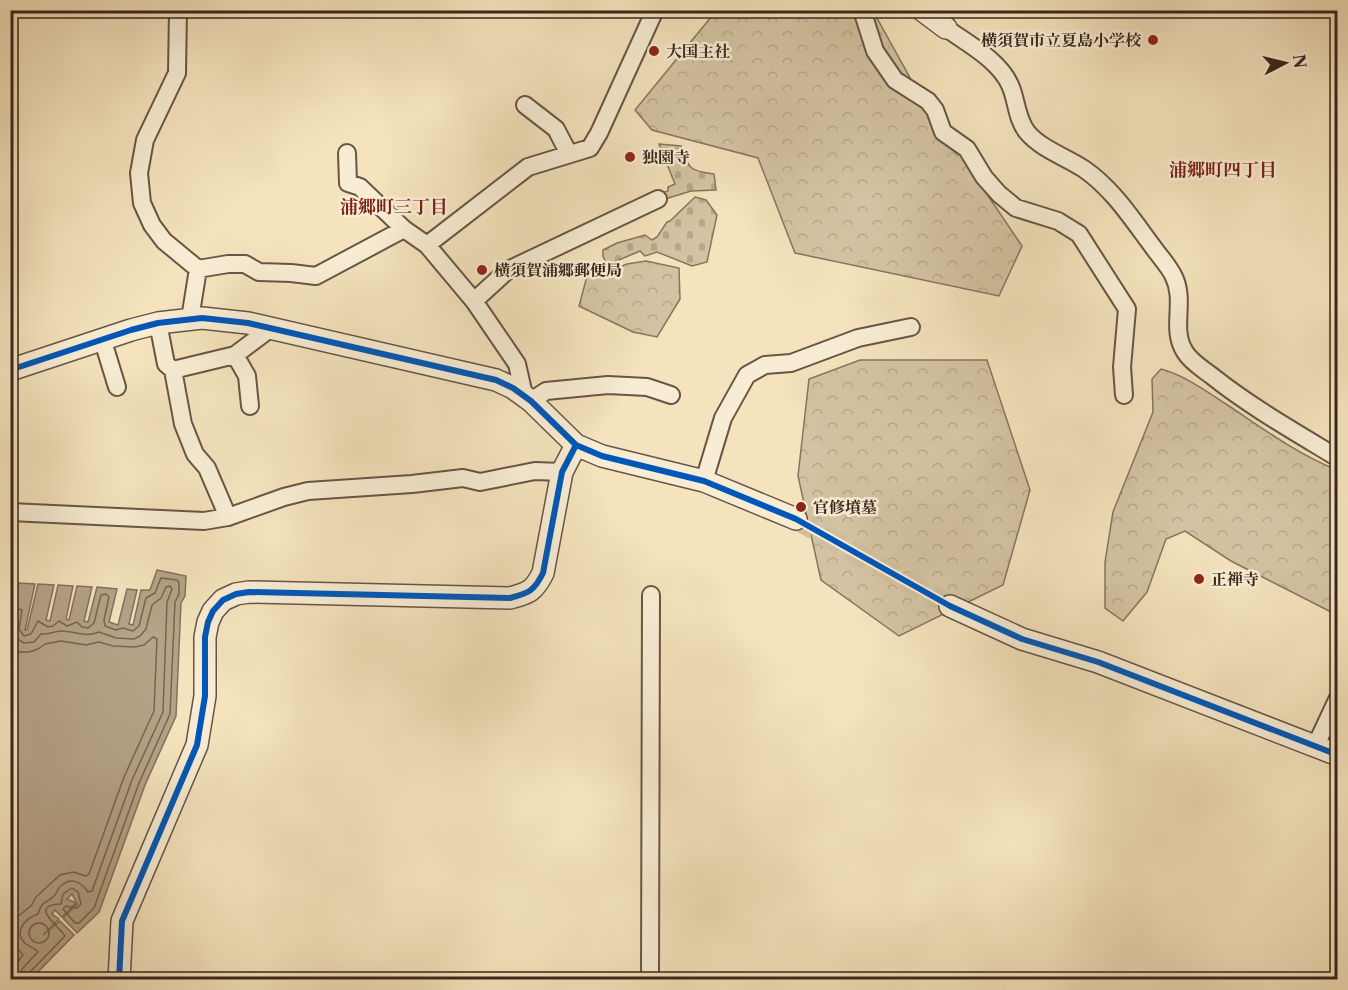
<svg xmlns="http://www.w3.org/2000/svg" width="1348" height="990" font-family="'Libre Caslon Text','Noto Serif JP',serif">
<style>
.forest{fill:url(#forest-crowns);stroke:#877460;stroke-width:1.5}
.cemetery{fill:url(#cemetery-stones);stroke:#877460;stroke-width:1.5}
.water{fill:#b5a387;stroke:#84715d;stroke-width:1.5}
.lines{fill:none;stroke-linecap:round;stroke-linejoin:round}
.shore{stroke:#786452;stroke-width:1.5}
.tertiary-tunnel{stroke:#cfbd9d;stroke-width:21;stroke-dasharray:21 10;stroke-linecap:butt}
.minor-casing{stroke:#685545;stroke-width:20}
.tertiary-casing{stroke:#685545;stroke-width:24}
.minor{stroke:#f8edd4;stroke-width:16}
.tertiary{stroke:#f8edd4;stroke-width:21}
.cycleway-casing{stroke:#f8edd4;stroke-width:10}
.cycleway{stroke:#0057b8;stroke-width:6}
.poi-dot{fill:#8f2418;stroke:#f8edd4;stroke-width:2}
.labels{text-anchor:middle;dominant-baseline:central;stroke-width:5;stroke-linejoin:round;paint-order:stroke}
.poi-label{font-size:16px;font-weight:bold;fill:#3a261d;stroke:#f8edd4;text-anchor:start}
.neighbourhood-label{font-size:18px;font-weight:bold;fill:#7a1f14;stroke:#f8edd4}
</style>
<defs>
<pattern id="forest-crowns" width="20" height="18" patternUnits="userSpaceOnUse" patternTransform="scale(1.5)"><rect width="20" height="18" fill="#d4c3a2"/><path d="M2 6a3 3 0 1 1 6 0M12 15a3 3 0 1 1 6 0" fill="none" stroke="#b7a78b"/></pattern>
<pattern id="cemetery-stones" width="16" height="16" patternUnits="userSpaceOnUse" patternTransform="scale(1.5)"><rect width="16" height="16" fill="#d4c3a2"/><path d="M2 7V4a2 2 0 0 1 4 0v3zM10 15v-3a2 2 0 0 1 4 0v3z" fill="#b7a78b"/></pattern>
</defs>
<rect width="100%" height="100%" fill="#f4e3bd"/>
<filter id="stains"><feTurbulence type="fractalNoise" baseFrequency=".00333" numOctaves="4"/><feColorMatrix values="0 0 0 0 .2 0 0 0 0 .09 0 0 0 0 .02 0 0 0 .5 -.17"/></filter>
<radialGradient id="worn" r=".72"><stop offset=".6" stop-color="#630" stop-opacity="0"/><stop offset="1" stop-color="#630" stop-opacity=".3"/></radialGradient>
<!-- forest -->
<path class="forest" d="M 716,11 L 873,11 L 918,92 L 1022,246 L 999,296 L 795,253 L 758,158 L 652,130 L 635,110 Z
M 646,261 L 679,268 L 680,299 L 657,337 L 633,332 L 579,306 L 590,265 L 608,271 L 627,264 Z
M 860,360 L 987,360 L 1030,490 L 1003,585 L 899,636 L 821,580 L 798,476 L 809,379 Z
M 1161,369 C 1184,375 1206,391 1226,404 C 1262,428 1297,454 1337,470 L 1337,615 L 1231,561 L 1185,531 L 1166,539 L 1147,592 L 1123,621 L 1105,608 L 1105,562 L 1113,512 L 1153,412 L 1152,379 Z"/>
<!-- cemetery -->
<path class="cemetery" d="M 659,144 L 681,146 C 688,169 690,171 714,174 L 716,190 L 691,191 L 665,199 L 662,193 L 668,191 L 668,187 L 675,184 Z
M 695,197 L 706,200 L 717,215 L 707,262 L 692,266 L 657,252 L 645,256 L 640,251 L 607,265 L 603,256 L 603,250 L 617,243 L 645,235 L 652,240 L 657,237 L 667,222 L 670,221 Z"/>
<!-- water -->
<path class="water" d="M 157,570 L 186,576 L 185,596 L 181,603 L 176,716 L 145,785 L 99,912 L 77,933 L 63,918 L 77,904 L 72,894 L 67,899 L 76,903 L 62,917 L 55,910 L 52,914 L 59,919 L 43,935 L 60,921 L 74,935 L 31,979 L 11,979 L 10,617 L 19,583 L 35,584 L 25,630 L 27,630 L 38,584 L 54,585 L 46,620 L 50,621 L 58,585 L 73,586 L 66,619 L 69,620 L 77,586 L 92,587 L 84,621 L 88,622 L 97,587 L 117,589 L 109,622 L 118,625 L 127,589 L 137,590 L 129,624 L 133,625 L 141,590 L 150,590 Z"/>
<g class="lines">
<!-- shore -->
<path class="shore" d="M 10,611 L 19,609 L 22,610 L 19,629 L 24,636 L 31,634 L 38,621 L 48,627 L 53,626 L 59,621 L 67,626 L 77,622 L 82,627 L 88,628 L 94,623 L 101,595 L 106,594 L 109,597 L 104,620 L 105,626 L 116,630 L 123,628 L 133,631 L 139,626 L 146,598 L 155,593 L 161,578 L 177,580 L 179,583 L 179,594 L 175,602 L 170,714 L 139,783 L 94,908 L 79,923 L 75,923 L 63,909 L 66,906 L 77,908 L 81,904 L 78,892 L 72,888 L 63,894 L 61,904 C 27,905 60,927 65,936 L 29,973 L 27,980
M 10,619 L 13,636 L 24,643 L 34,642 L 41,634 C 49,635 54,631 61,631 C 75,631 86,638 99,632 L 116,638 L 134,639 L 140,636 L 146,629 L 152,605 L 161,598 L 166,587 L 170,586 L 172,589 L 167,602 L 163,712 L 132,780 L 92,891 L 88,892 C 81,881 69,876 59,888 C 57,890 57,894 54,896 C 46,904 43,899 38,914 C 26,918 12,932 26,944 C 30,947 35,948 38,952 L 22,969 L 20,980
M 10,647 L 20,652 L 29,652 L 38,649 L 45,644 L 61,641 L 86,645 L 99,642 L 113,646 L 135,647 L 144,645 L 153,637 L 157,639 L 154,711 L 124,777 L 89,874 L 86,876 L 73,872 L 60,875 L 36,897 L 31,906 L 17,917 L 12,927 L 12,937 L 15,946 L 23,955 L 13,968 L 11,980
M29 933a10 10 0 1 1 20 0a10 10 0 1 1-20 0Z"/>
<!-- tertiary-tunnel -->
<path class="tertiary-tunnel" d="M 796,519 L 950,606"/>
<!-- minor casing -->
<g class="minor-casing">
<path id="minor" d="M 178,10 L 177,73 L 145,140 L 139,173 L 142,203 L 152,225 L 164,241 L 198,269
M 862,10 L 875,51 L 895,80 L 928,101 L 935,110 L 943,132 L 967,149 L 984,177 L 999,194 L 1016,208 L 1058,221 L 1079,234 L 1127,309 L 1122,367 L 1124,395
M 946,28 C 968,44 999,60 1010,85 C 1017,100 1016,118 1027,132 C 1041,149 1066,157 1084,169 C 1113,189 1132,219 1153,247 C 1160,257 1169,266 1174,277 C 1186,302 1170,329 1185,352 C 1191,362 1203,369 1212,376 C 1251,407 1295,432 1338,458
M 525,105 L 556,129 L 569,154
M 347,153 L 348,183 L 360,187 L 404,229 L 427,245 L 474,301 L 517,364 L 524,395
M 427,245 L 528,167 L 590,148 L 599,133 L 655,10
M 474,301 L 508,270 L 658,199
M 190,319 L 198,269 L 228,264 L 245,264 L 259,272 L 291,273 L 316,276 L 404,229
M 158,323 L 166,364 L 173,370 L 183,424 L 195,454 L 207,468 L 228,517
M 102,338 L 117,387
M 235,355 L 247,376 L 250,406
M 173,370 L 235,355 L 271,328
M 531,401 L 546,391 L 608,385 L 647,387 L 671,395
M 704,481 L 723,418 L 747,375 L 765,365 L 791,363 L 858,338 L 911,327
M 10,512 L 204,521 L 228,517 L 284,497 L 308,491 L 412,484 L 463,478 L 480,482 L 535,471 L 562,472
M 1315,747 L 1338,698
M 650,980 L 651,595"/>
</g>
<!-- tertiary casing -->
<g class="tertiary-casing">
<path id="tertiary" d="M 922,10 L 946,28
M 10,370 L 131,330 L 158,323 L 202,318 L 248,323 L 496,380 L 513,388 L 531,401 L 576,445 L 602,456 L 704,481 L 796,519
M 950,606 L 1022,639 L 1098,662 L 1338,755
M 119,980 L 122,921 L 197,745 L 205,696 L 205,637 L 208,622 L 213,611 L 223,600 L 236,594 L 249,592 L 510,598 C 529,593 534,591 543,573 L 562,472 L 576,445"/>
</g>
<!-- minor -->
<use href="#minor" class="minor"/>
<!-- tertiary -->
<use href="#tertiary" class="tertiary"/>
<!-- cycleway casing -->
<g class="cycleway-casing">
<path id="cycleway" d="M 10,370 L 131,330 L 158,323 L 202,318 L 248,323 L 496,380 L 513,388 L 531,401 L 576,445 L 602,456 L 704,481 L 796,519 L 950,606 L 1022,639 L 1098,662 L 1338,755
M 119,980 L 122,921 L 197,745 L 205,696 L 205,637 L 208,622 L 213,611 L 223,600 L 236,594 L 249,592 L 510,598 C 529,593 534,591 543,573 L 562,472 L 576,445"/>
</g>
<!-- cycleway -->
<use href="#cycleway" class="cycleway"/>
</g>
<!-- markers -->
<g class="poi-dot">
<circle cx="1153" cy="40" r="6"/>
<circle cx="654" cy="51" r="6"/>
<circle cx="630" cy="157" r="6"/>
<circle cx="482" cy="270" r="6"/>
<circle cx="801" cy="507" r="6"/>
<circle cx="1199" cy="579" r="6"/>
</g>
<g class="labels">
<!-- poi labels -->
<g class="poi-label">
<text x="1141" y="40" text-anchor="end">横須賀市立夏島小学校</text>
<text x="666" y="51">大国主社</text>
<text x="642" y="157">独園寺</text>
<text x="494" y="270">横須賀浦郷郵便局</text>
<text x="813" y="507">官修墳墓</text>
<text x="1211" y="579">正禅寺</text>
</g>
<!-- neighbourhood labels -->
<g class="neighbourhood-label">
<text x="1223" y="170">浦郷町四丁目</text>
<text x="394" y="207">浦郷町三丁目</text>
</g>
</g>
<!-- margin -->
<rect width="1348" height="990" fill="none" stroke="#f4e3bd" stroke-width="36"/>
<rect x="12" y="12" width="1324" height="966" fill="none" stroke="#3a261d" stroke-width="3"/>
<rect x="18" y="18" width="1312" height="954" fill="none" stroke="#3a261d" stroke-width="1.5"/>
<!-- north arrow -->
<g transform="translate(1285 63) rotate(83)" stroke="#f8edd4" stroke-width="4.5" paint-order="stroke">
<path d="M0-4.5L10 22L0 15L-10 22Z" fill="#3a261d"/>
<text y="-9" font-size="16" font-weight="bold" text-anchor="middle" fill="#3a261d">N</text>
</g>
<rect width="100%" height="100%" filter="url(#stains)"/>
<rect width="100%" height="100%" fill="url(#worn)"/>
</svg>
